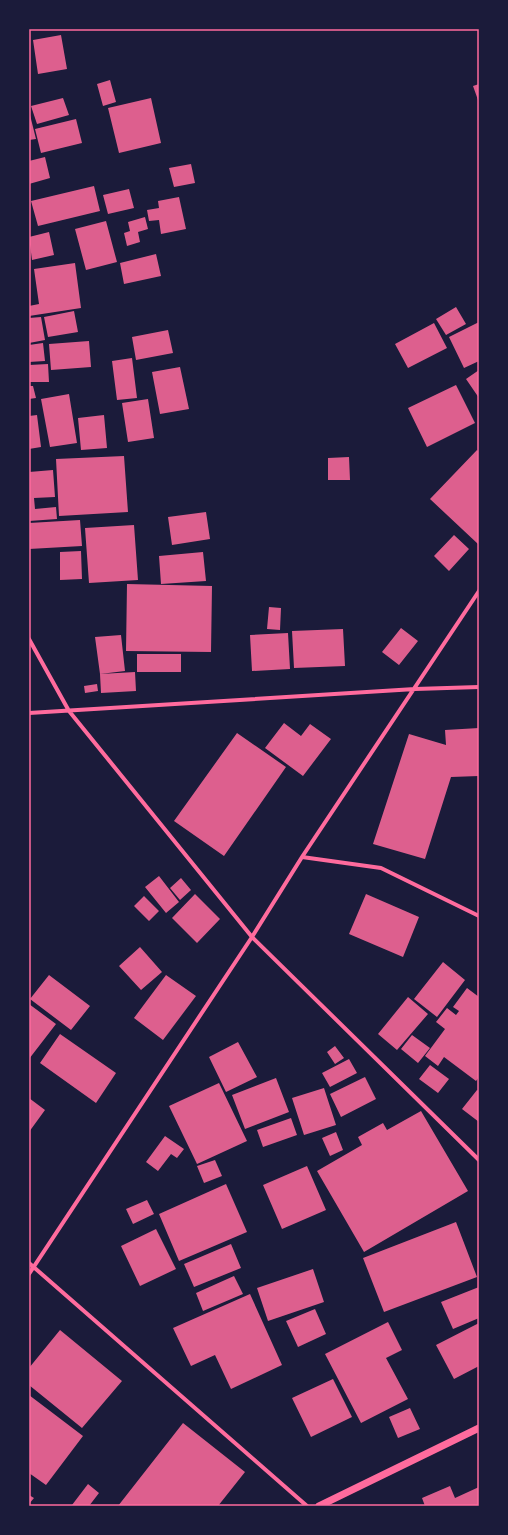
<svg xmlns="http://www.w3.org/2000/svg" width="508" height="1535" font-family="'Fira Sans',sans-serif">
<style>
.building{fill:#dd5f8e}
.lines{fill:none;stroke-linecap:round;stroke-linejoin:round}
.minor{stroke:#ff6b9d;stroke-width:4}
.tertiary{stroke:#ff6b9d;stroke-width:7}
.neatline{fill:none;stroke:#ff6b9d;stroke-width:1.5}
</style>
<rect width="100%" height="100%" fill="#1b1b3a"/>
<!-- building -->
<path class="building" d="M 61,35 L 67,69 L 38,74 L 33,40 Z
M 110,80 L 116,102 L 103,106 L 97,84 Z
M 479,84 L 479,99 L 478,100 L 473,86 Z
M 63,98 L 69,115 L 37,124 L 31,106 Z
M 151,98 L 161,143 L 119,153 L 108,108 Z
M 29,111 L 36,139 L 29,140 Z
M 76,119 L 82,143 L 41,153 L 35,129 Z
M 45,157 L 50,178 L 29,184 L 29,161 Z
M 191,164 L 195,183 L 174,187 L 169,168 Z
M 94,186 L 100,211 L 38,226 L 31,201 Z
M 129,189 L 134,208 L 108,214 L 103,195 Z
M 179,197 L 186,229 L 161,234 L 159,220 L 149,221 L 147,210 L 159,208 L 158,201 Z
M 145,217 L 148,229 L 138,232 L 140,242 L 127,246 L 124,233 L 130,231 L 128,222 Z
M 106,221 L 117,262 L 86,270 L 75,229 Z
M 49,232 L 54,255 L 32,260 L 29,237 Z
M 156,254 L 161,276 L 124,284 L 120,263 Z
M 75,263 L 81,308 L 29,316 L 29,306 L 39,304 L 34,269 Z
M 456,307 L 466,324 L 446,335 L 436,319 Z
M 74,311 L 78,332 L 48,337 L 44,317 Z
M 41,317 L 45,340 L 29,343 L 29,318 Z
M 479,322 L 479,361 L 464,368 L 449,337 Z
M 434,323 L 447,348 L 408,368 L 395,344 Z
M 168,330 L 173,353 L 136,360 L 132,337 Z
M 89,341 L 91,367 L 51,370 L 49,344 Z
M 43,343 L 45,361 L 29,362 L 29,345 Z
M 132,358 L 137,398 L 117,400 L 112,361 Z
M 48,364 L 49,382 L 29,382 L 29,365 Z
M 180,367 L 189,409 L 160,414 L 152,372 Z
M 479,370 L 479,398 L 466,379 Z
M 456,385 L 475,423 L 427,447 L 408,408 Z
M 29,386 L 33,386 L 36,398 L 29,399 Z
M 69,394 L 77,443 L 50,447 L 41,399 Z
M 148,399 L 154,438 L 128,442 L 122,403 Z
M 37,415 L 41,447 L 29,449 L 29,416 Z
M 104,415 L 107,448 L 81,450 L 78,418 Z
M 477,450 L 479,452 L 478,544 L 430,499 Z
M 124,456 L 128,512 L 59,516 L 56,459 Z
M 349,457 L 350,480 L 328,480 L 328,458 Z
M 53,470 L 55,497 L 34,498 L 35,509 L 56,507 L 57,519 L 29,521 L 29,472 Z
M 206,512 L 210,539 L 172,545 L 168,517 Z
M 80,520 L 82,546 L 29,549 L 29,523 Z
M 134,525 L 138,580 L 89,583 L 85,528 Z
M 454,535 L 469,549 L 449,571 L 434,556 Z
M 81,551 L 82,579 L 60,580 L 60,552 Z
M 203,552 L 206,581 L 161,584 L 159,556 Z
M 127,584 L 212,586 L 211,652 L 126,651 Z
M 269,607 L 281,608 L 280,630 L 267,629 Z
M 401,628 L 418,641 L 399,665 L 382,652 Z
M 343,629 L 345,666 L 294,668 L 292,631 Z
M 288,633 L 290,669 L 252,671 L 250,635 Z
M 121,635 L 125,671 L 100,674 L 95,637 Z
M 137,654 L 181,654 L 181,672 L 137,672 Z
M 135,672 L 136,691 L 101,693 L 100,674 Z
M 97,684 L 98,691 L 85,693 L 84,686 Z
M 284,723 L 301,736 L 310,724 L 331,739 L 303,776 L 265,748 Z
M 479,728 L 479,776 L 451,777 L 425,859 L 373,844 L 409,734 L 446,745 L 445,730 Z
M 237,733 L 286,767 L 224,856 L 174,821 Z
M 159,876 L 179,902 L 166,913 L 145,887 Z
M 181,878 L 191,890 L 180,900 L 170,888 Z
M 195,894 L 220,919 L 197,943 L 172,918 Z
M 366,894 L 419,917 L 403,957 L 349,934 Z
M 144,896 L 159,911 L 149,921 L 134,906 Z
M 140,947 L 162,972 L 141,990 L 119,966 Z
M 443,962 L 465,980 L 437,1017 L 414,999 Z
M 49,975 L 90,1006 L 71,1030 L 30,999 Z
M 166,975 L 196,996 L 163,1040 L 134,1018 Z
M 467,988 L 479,997 L 479,1077 L 476,1081 L 444,1057 L 438,1066 L 425,1056 L 445,1029 L 436,1022 L 447,1008 L 456,1015 L 459,1011 L 453,1007 Z
M 408,997 L 428,1014 L 397,1050 L 378,1034 Z
M 29,1004 L 56,1024 L 29,1059 Z
M 60,1034 L 116,1073 L 96,1103 L 40,1063 Z
M 412,1035 L 430,1048 L 418,1063 L 401,1049 Z
M 238,1042 L 257,1077 L 226,1092 L 209,1057 Z
M 335,1046 L 344,1058 L 335,1064 L 327,1052 Z
M 349,1059 L 357,1073 L 330,1087 L 322,1073 Z
M 430,1065 L 449,1079 L 438,1093 L 419,1079 Z
M 365,1077 L 376,1099 L 341,1117 L 330,1094 Z
M 276,1078 L 289,1112 L 245,1129 L 232,1095 Z
M 219,1083 L 247,1141 L 197,1164 L 169,1106 Z
M 324,1088 L 336,1125 L 304,1135 L 292,1098 Z
M 477,1090 L 479,1091 L 479,1122 L 462,1109 Z
M 29,1098 L 45,1110 L 29,1132 Z
M 421,1111 L 468,1191 L 364,1252 L 317,1171 L 362,1145 L 358,1137 L 383,1123 L 387,1130 Z
M 291,1118 L 297,1135 L 263,1147 L 257,1130 Z
M 336,1132 L 343,1150 L 330,1156 L 322,1138 Z
M 165,1136 L 184,1149 L 177,1158 L 171,1154 L 158,1171 L 146,1162 Z
M 215,1160 L 222,1176 L 204,1183 L 197,1166 Z
M 307,1166 L 326,1210 L 282,1229 L 263,1185 Z
M 226,1184 L 247,1232 L 179,1261 L 159,1214 Z
M 147,1200 L 154,1214 L 133,1224 L 126,1209 Z
M 456,1222 L 477,1277 L 384,1312 L 363,1258 Z
M 156,1229 L 176,1269 L 140,1286 L 121,1246 Z
M 231,1244 L 241,1268 L 194,1287 L 184,1264 Z
M 313,1269 L 324,1302 L 268,1321 L 257,1288 Z
M 234,1276 L 243,1294 L 203,1311 L 196,1293 Z
M 479,1287 L 479,1318 L 453,1329 L 441,1302 Z
M 250,1294 L 282,1365 L 231,1389 L 215,1355 L 191,1366 L 173,1328 Z
M 315,1309 L 326,1334 L 298,1347 L 286,1321 Z
M 388,1322 L 402,1350 L 386,1358 L 408,1399 L 361,1423 L 325,1354 Z
M 479,1323 L 479,1366 L 454,1379 L 436,1345 Z
M 60,1330 L 122,1381 L 82,1428 L 29,1385 L 29,1368 Z
M 333,1379 L 352,1417 L 311,1437 L 292,1398 Z
M 29,1395 L 83,1436 L 46,1485 L 29,1473 Z
M 410,1408 L 420,1429 L 398,1438 L 389,1417 Z
M 183,1423 L 245,1472 L 218,1506 L 118,1506 Z
M 88,1484 L 99,1493 L 89,1506 L 73,1506 L 72,1505 Z
M 450,1486 L 455,1498 L 479,1487 L 479,1506 L 425,1506 L 422,1498 Z
M 29,1495 L 34,1498 L 29,1504 Z"/>
<g class="lines">
<!-- minor -->
<path class="minor" d="M 29,639 L 69,711 L 252,937 L 479,1160
M 29,713 L 415,689 L 479,687
M 302,857 L 381,868 L 479,916
M 29,1263 L 307,1506
M 29,1274 L 252,937 L 302,857 L 479,591"/>
<!-- tertiary -->
<path class="tertiary" d="M 319,1506 L 479,1428"/>
</g>
<!-- border -->
<rect width="508" height="1535" fill="none" stroke="#1b1b3a" stroke-width="60"/>
<rect x="30" y="30" width="448" height="1475" class="neatline"/>
</svg>
